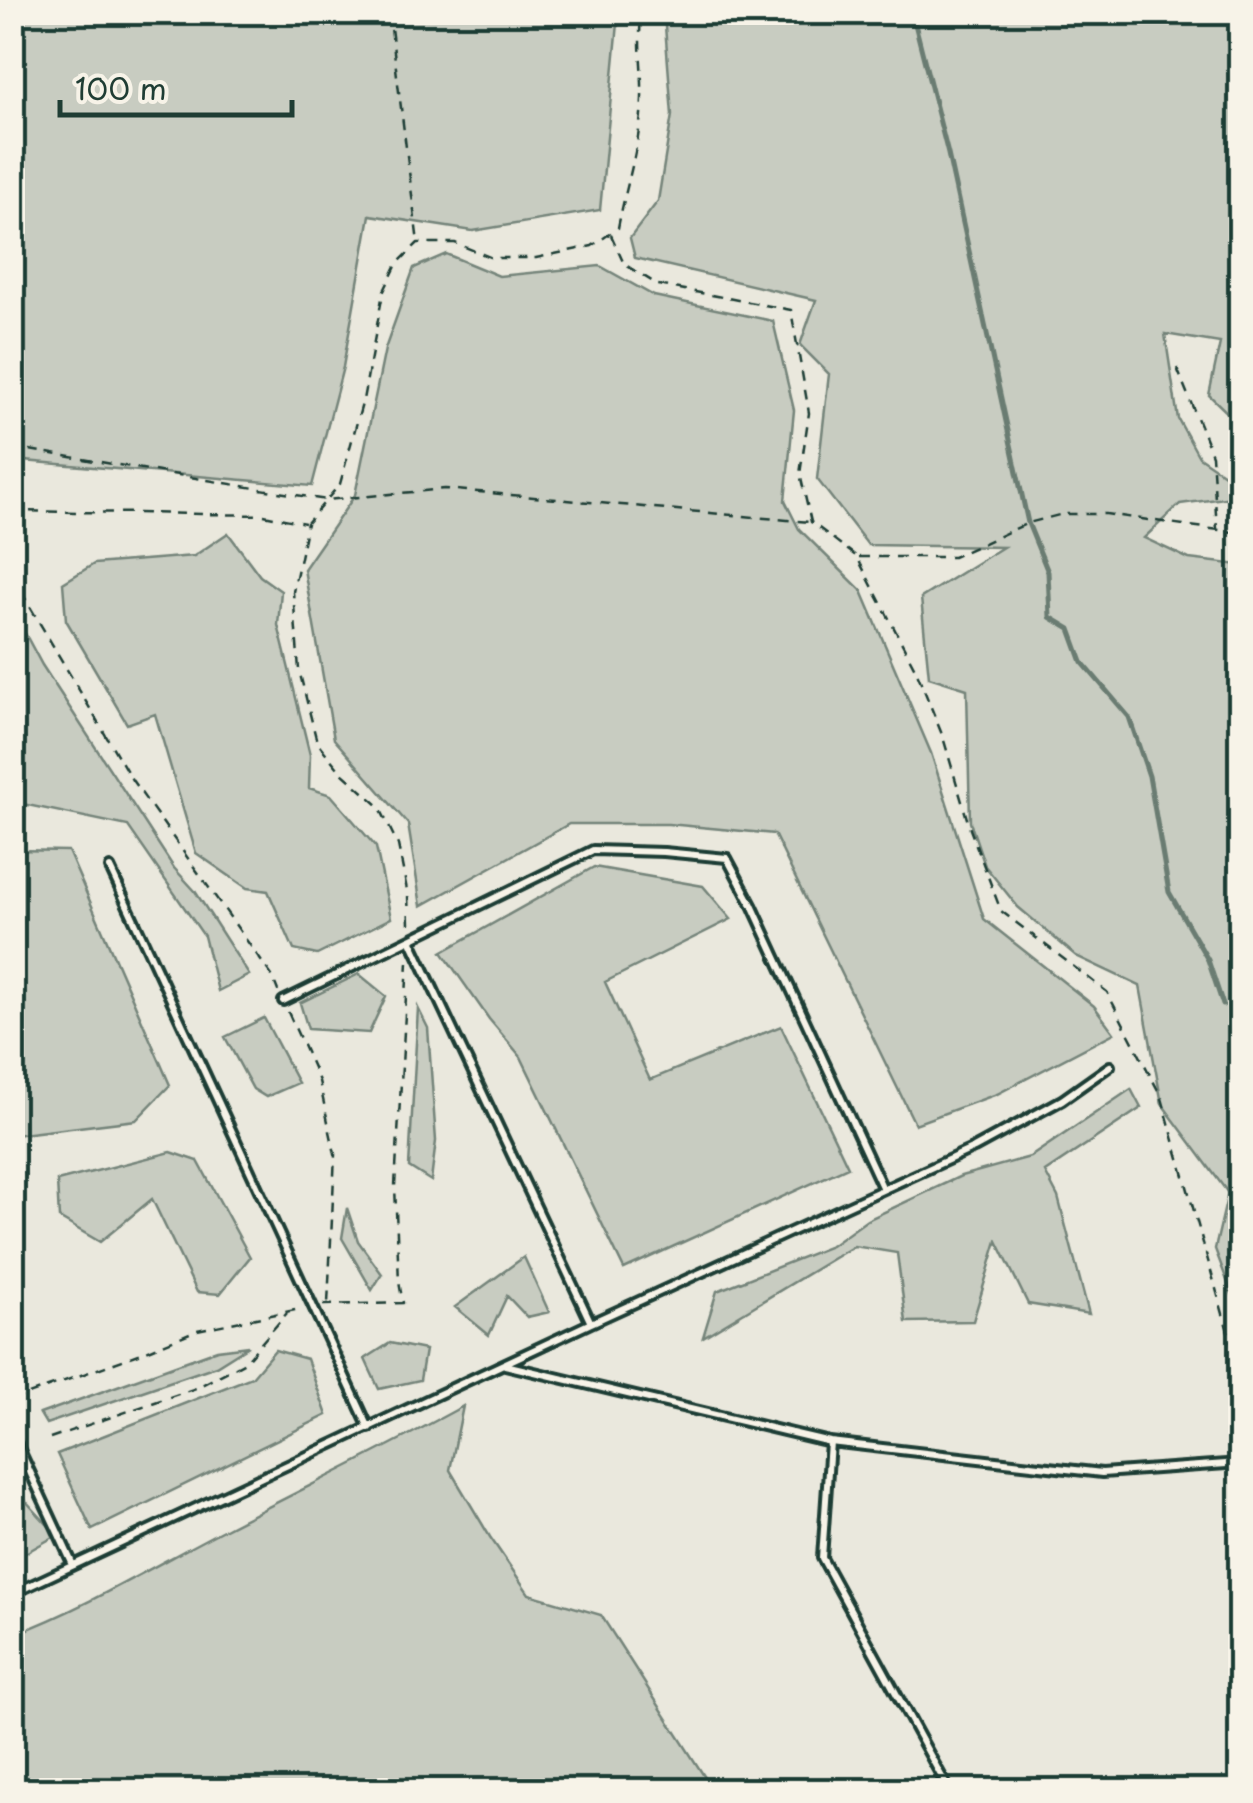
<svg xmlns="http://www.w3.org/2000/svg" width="1253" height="1803" font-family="'Playpen Sans',sans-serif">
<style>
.green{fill:#c8ccc1;stroke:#74847a;stroke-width:2.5}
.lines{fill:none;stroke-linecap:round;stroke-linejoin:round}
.stream{stroke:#6a7c72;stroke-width:5}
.service-casing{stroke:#1f3d34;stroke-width:14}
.path{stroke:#1f3d34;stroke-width:2.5;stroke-dasharray:10 8;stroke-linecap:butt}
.service{stroke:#f7f3e8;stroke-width:6}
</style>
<rect width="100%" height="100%" fill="#eae8dd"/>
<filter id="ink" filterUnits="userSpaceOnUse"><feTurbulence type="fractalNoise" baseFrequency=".01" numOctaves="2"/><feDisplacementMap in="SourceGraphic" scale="20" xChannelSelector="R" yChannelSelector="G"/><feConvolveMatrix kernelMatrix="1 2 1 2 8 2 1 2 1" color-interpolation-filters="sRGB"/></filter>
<g filter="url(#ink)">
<!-- green -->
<path class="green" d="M 12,13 L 619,13 L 600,210 L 473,231 L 370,215 L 343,367 L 312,486 L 13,460 Z
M 664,13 L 1240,13 L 1240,425 L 1209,395 L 1220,343 L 1165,334 L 1178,419 L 1199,457 L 1240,485 L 1240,496 L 1180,504 L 1144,538 L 1189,559 L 1240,565 L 1240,1357 L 1233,1357 L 1234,1299 L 1215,1249 L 1228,1193 L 1162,1104 L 1140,986 L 1076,956 L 1018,907 L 985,866 L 970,822 L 967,689 L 929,677 L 921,598 L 1003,547 L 868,545 L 817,479 L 829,374 L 800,345 L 816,300 L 635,258 L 630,238 L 658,201 L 672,115 Z
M 446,254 L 499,276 L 600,266 L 654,296 L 773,321 L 794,410 L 785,501 L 799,529 L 862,591 L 931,753 L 984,919 L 1094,1006 L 1114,1033 L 997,1094 L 915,1124 L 774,834 L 668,824 L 569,824 L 421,906 L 408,824 L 334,739 L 304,569 L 355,495 L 385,349 L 414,268 Z
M 228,533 L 260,576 L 281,591 L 278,625 L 310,755 L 309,788 L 331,795 L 376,847 L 391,918 L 317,955 L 294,950 L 268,891 L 247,888 L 196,853 L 155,714 L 127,724 L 66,620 L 63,583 L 94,564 L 194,556 Z
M 12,609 L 42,665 L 174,868 L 195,891 L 249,975 L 218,991 L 204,936 L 128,826 L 13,802 Z
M 12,850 L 68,851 L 170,1085 L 136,1120 L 13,1135 Z
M 594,867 L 703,886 L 731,919 L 605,982 L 650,1080 L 781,1026 L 848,1167 L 624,1269 L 521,1057 L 489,1019 L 442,952 Z
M 359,974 L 386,996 L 369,1033 L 308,1029 L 300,1003 Z
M 418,1008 L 428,1028 L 436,1141 L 431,1181 L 409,1167 Z
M 264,1018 L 298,1083 L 266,1097 L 253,1089 L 225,1037 Z
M 1131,1089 L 1141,1108 L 1045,1172 L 1058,1197 L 1089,1314 L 1028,1304 L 997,1241 L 973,1321 L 906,1322 L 897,1253 L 854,1246 L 703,1337 L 717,1291 L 831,1246 L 867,1220 L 961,1176 L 1030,1157 Z
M 171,1152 L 198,1161 L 250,1257 L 220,1294 L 197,1292 L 152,1199 L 100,1242 L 59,1218 L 57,1181 Z
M 347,1208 L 358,1241 L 382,1274 L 372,1290 L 342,1238 Z
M 524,1257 L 549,1312 L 527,1317 L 507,1296 L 489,1335 L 455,1307 Z
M 390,1343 L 425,1350 L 420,1380 L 379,1389 L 365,1359 Z
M 248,1346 L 216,1366 L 46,1424 L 40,1414 L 217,1350 Z
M 275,1350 L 307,1359 L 327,1415 L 92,1530 L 57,1454 L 252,1377 Z
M 463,1406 L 450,1470 L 490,1537 L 529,1594 L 601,1615 L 713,1790 L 13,1790 L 13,1635 C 87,1607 155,1565 225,1529 C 304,1488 385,1449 463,1406 Z
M 12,1486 L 57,1535 L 13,1560 L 12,1560 Z"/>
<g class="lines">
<!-- stream -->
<path class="stream" d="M 912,12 L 948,154 L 1028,523 L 1048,572 L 1050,617 L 1070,629 L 1082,662 L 1129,717 L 1149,776 L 1169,892 L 1208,960 L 1223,1005"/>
<!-- service casing -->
<g class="service-casing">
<path id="service" d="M 110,868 L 369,1428
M 410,939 L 591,1323
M 283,1001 L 593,850 L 664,852 L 727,858 L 752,905 L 883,1189
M 505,1365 L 830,1442 L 1102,1473 L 1240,1463
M 12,1433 L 73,1565
M 830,1442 L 822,1558 L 949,1790
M 1237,1464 L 1240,1481
M 12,1594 L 591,1323 L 974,1148 L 1062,1100 L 1110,1066"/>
</g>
<!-- path -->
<path class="path" d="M 389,12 L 418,243
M 611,235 L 624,264 L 658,285 L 791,310 L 809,413 L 800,474 L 811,522 L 857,557 L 916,670 L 943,737 L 970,829 L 1001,911 L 1107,992 L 1162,1098 L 1240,1374
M 1177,368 L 1212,455 L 1217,529
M 12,447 L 326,500 L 445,489 L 809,522
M 12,511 L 264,515 L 305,523
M 859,557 L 953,557 L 1028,523 L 1063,514 L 1106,514 L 1240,533
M 12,576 L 132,780 L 272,976 L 278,991
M 409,924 L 408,895 L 398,845 L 379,806 L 342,773 L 317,742 L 299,670 L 293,592 L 307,523 L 340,484 L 363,400 L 383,293 L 397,264 L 418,243 L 455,243 L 492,258 L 536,258 L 592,246 L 618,228 C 626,185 641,142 642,98 C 643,69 637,41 642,12
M 288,1012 L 319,1081 L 335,1154 L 328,1304
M 323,1305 L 403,1303 L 399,1282 L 395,1186 L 408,962
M 12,1400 L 139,1354 L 197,1330 L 300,1309
M 50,1438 L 196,1388 L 245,1362 L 287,1313
M 1239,1449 L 1240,1436"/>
<!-- service -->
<use href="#service" class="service"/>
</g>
</g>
<!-- margin -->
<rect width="1253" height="1803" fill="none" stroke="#f7f3e8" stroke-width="50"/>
<rect x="25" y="25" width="1203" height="1753" fill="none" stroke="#1f3d34" stroke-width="4" filter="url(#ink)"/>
<!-- scale -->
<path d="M60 100v15h232v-15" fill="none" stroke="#1f3d34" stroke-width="5"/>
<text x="75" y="100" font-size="30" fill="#1f3d34" stroke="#f7f3e8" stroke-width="8" paint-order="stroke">100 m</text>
</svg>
